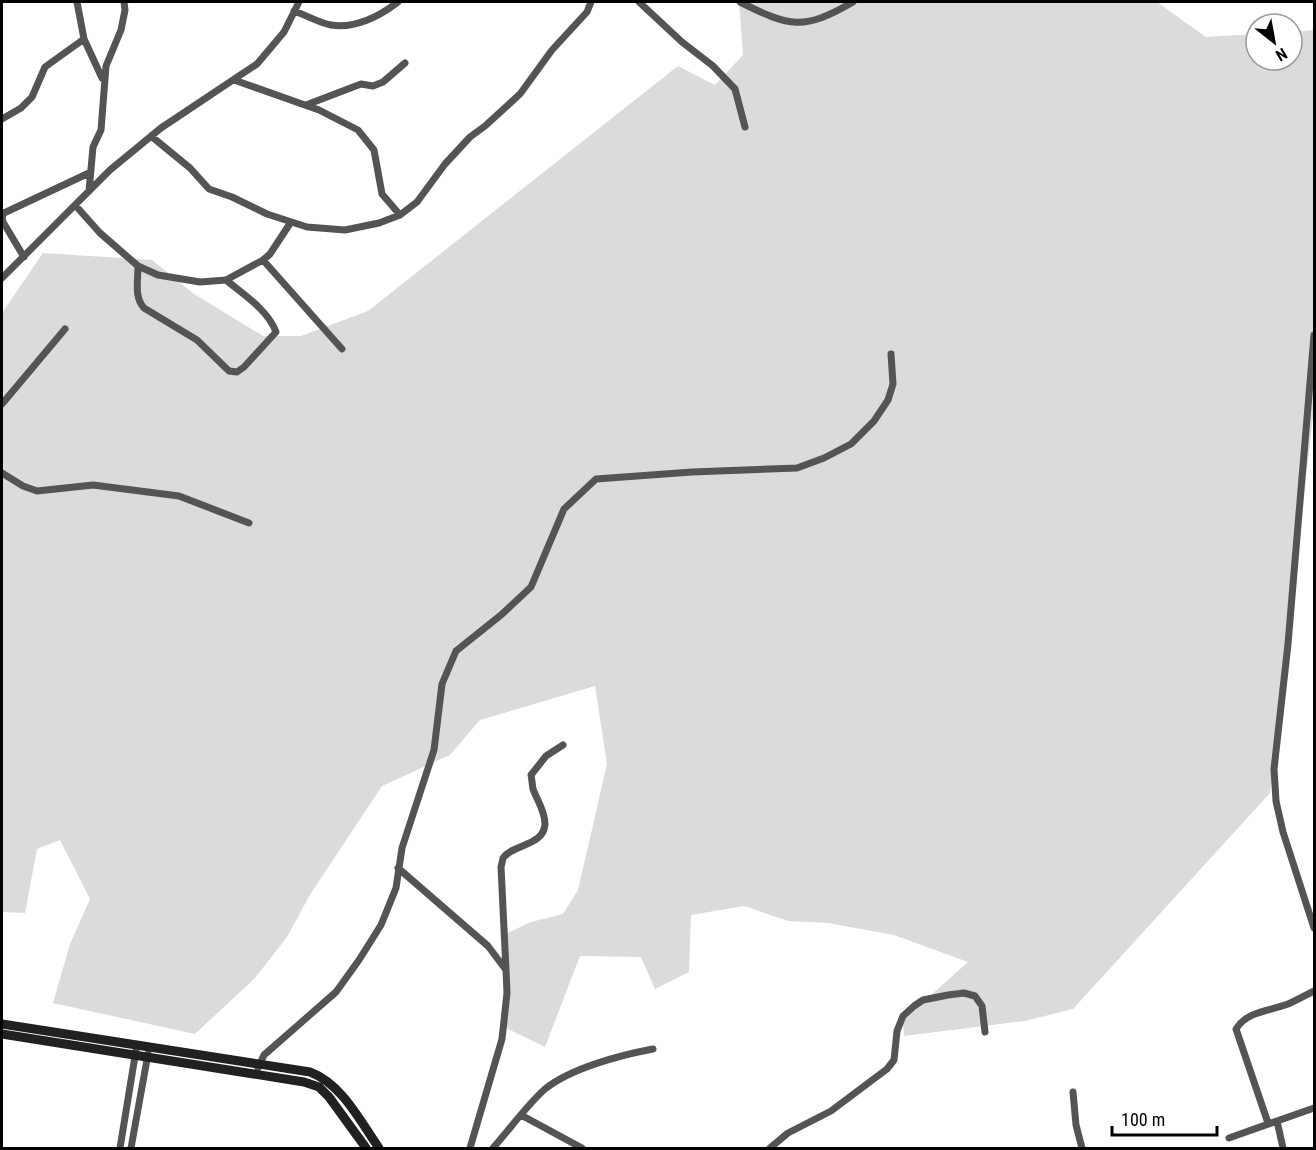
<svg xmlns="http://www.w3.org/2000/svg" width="1316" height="1150" font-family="'Roboto Condensed',sans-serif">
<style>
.green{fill:#dbdbdb}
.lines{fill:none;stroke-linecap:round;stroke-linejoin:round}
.minor{stroke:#545454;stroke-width:7}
.secondary{stroke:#212121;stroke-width:9}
</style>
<rect width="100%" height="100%" fill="#fff"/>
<!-- green -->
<path class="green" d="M 739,2 L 1157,2 L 1206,37 L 1256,34 L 1256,60 L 1292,60 L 1292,32 L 1314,30 L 1314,408 L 1270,793 L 1073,1009 L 1025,1021 L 904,1036 L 903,1020 L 968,962 L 894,935 L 828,923 L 788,921 L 744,906 L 691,915 L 689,972 L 655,989 L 641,957 L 580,956 L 545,1047 L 504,1027 L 503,935 L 531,922 L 563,914 L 578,890 L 607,764 L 595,686 L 480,720 L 450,755 L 382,786 L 311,893 L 287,937 L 255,978 L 195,1034 L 53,1003 L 70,944 L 90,899 L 60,840 L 37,849 L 25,913 L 2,912 L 2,313 L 43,253 L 152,260 L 194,294 L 263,336 L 301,336 L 368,311 L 678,66 L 715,85 L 743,55 Z"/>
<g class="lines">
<!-- minor -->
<path class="minor" d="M 77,2 L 84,39 L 102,78
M 639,2 L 682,42 L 713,66 L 735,89 L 745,127
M 740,2 C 790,27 803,31 853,2
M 294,11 C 306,15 319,23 331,25 C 355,29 380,16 398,2
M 234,80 L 319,110 L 358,130 L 374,150 L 382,194 L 400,215
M 306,105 L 361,84 L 373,86 L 383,82 L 405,63
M 2,119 L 21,108 L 32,97 L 45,67 L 84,39
M 151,136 L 190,168 L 209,189 L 232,197 L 267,214 L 307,227 L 345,230 L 379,223 L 400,215 L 417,202 L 445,164 L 470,137 L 485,126 L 520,94 L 552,50 L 587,12 L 591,2
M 89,191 L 93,147 L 101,130 L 106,66 L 121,30 L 125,10 L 124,2
M 75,205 L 100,233 L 138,266 L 158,275 L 200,282 L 226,280 L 263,260 L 270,254 L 291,222
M 24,257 L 3,222 L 2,217 L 4,213 L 89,173
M 263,260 L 342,349
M 138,266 C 138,281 134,297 144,308 L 197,340 L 229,371 L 237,372 L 244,367 L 276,332 C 268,310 244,295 226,280
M 2,278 L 110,170 L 161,128 L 257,64 L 284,32 L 299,2
M 1314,335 L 1288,644 L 1274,769 L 1276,801 L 1283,832 L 1314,928
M 2,404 L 65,329
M 2,473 L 23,486 L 37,491 L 93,485 L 179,496 L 249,523
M 398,868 L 488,946 L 506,970 L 507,993 L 502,1039 L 470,1148
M 506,970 L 501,867 C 501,867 503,859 503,858 C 513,844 544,846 545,824 C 545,811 537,800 533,789 C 532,784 532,779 531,775 L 546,756 L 563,745
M 258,1068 L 264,1055 L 336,992 L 359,960 L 381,925 L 396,888 L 402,848 L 434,750 L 442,684 L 456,651 L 501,615 L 531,587 L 564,509 L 596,479 L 692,472 L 797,468 L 824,458 L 851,444 L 874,421 L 888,400 L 893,384 L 891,354
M 1073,1092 L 1076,1125 L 1082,1148
M 521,1115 L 582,1148
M 1277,1121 L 1283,1148
M 1268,1123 L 1236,1029 C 1247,1011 1270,1011 1288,1004 C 1297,1000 1306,995 1314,991
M 1229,1138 L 1314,1108
M 120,1148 L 136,1050
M 131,1148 L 148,1054
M 493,1148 C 510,1129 526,1106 545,1089 C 571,1068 621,1055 653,1049
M 770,1148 L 788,1133 L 831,1111 L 887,1069 L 894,1060 L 897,1031 L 903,1016 L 914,1006 L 923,1000 L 948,995 L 964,993 L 975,996 L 982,1006 L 985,1032"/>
<!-- secondary -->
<path class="secondary" d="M 2,1024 L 310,1072 C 342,1084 360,1121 379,1148
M 2,1034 L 304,1082 L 319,1087 L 329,1097 L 366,1148"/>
</g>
<!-- border -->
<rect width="1316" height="1150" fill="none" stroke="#000000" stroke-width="6"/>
<!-- north arrow -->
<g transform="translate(1274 42) rotate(149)"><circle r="28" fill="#ffffff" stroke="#999999" stroke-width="1.5"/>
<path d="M0-4.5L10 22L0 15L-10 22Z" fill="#000000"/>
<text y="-9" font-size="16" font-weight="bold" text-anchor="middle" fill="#000000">N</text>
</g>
<!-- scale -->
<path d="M1112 1126v9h105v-9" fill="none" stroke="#000000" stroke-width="3"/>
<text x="1121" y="1126" font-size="18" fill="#000000" stroke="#ffffff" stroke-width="4.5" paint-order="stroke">100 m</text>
</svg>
